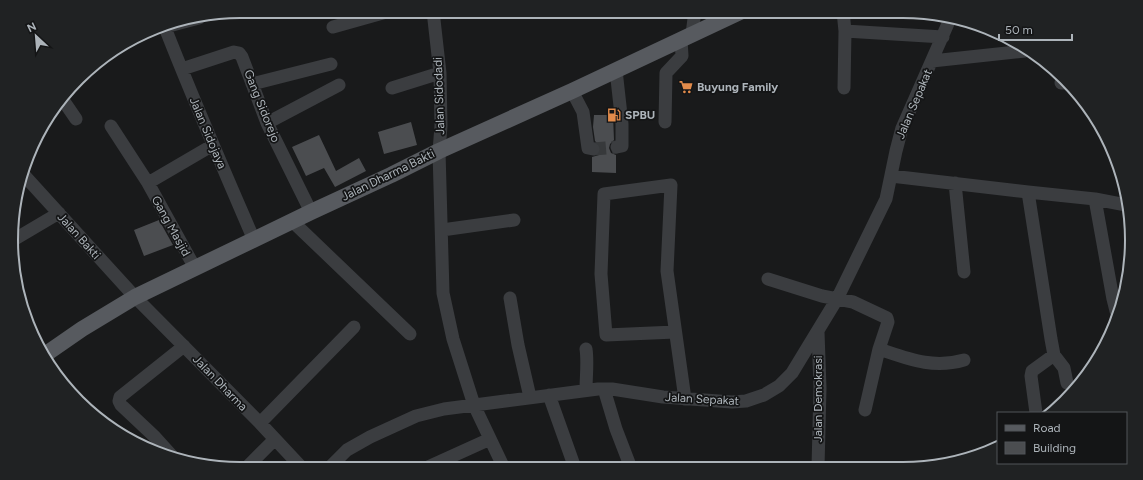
<svg xmlns="http://www.w3.org/2000/svg" width="1143" height="480" font-family="Figtree,sans-serif">
<style>
.building{fill:#4b4d50}
.lines{fill:none;stroke-linecap:round;stroke-linejoin:round}
.minor-tunnel{stroke:#37393b;stroke-width:13;stroke-dasharray:13 6;stroke-linecap:butt}
.minor{stroke:#3b3d40;stroke-width:13}
.major{stroke:#575a5f;stroke-width:16}
.labels{text-anchor:middle;dominant-baseline:central;stroke-width:3.5;stroke-linejoin:round;paint-order:stroke}
.poi-label{font-size:12px;font-weight:bold;fill:#adb4ba;stroke:#141516;text-anchor:start}
.street-label{font-size:12px;fill:#adb4ba;stroke:#141516}
.rim{fill:none;stroke:#adb4ba;stroke-width:2}
</style>
<rect width="100%" height="100%" fill="#191a1b"/>
<!-- building -->
<path class="building" d="M 594,115 L 613,115 L 614,140 L 610,144 L 609,148 L 611,153 L 616,155 L 616,173 L 592,172 L 592,157 L 599,155 L 601,150 L 600,146 L 595,141 L 593,127 Z
M 411,122 L 417,145 L 384,154 L 378,132 Z
M 319,135 L 336,171 L 359,158 L 366,171 L 335,187 L 324,168 L 306,176 L 292,147 Z
M 159,220 L 173,245 L 144,256 L 134,230 Z"/>
<g class="lines">
<!-- minor-tunnel -->
<path class="minor-tunnel" d="M 593,149 L 617,147"/>
<!-- minor -->
<path class="minor" d="M 433,11 L 440,73 L 441,126 L 439,151 L 443,293 L 453,339 L 474,405 L 504,468
M 843,11 L 845,31 L 844,88
M 164,25 C 192,97 223,168 254,240
M 165,27 L 199,18
M 333,27 L 390,11
M 845,31 L 943,37
M 692,34 L 695,11
M 932,61 L 1025,51
M 182,69 L 234,52 L 239,53 L 242,57 L 267,123 L 311,212
M 616,70 L 622,124 L 622,146 L 617,147
M 1061,83 L 1065,83
M 252,84 L 331,64
M 392,88 L 440,73
M 572,91 L 583,112 L 588,148 L 593,149
M 63,100 L 76,119
M 665,122 L 666,73 L 682,56 L 681,40
M 267,123 L 339,85
M 111,126 L 148,183 L 213,145
M 23,174 L 135,297 L 260,423 L 303,469
M 891,176 L 1028,192 L 1095,199 L 1126,205
M 148,183 L 195,268
M 955,183 L 964,272
M 1028,192 L 1051,339 L 1054,355 L 1064,368 L 1067,383
M 1095,199 L 1113,299 L 1116,311 L 1119,316
M 292,221 L 410,334
M 442,230 L 514,220
M 15,239 L 59,213
M 768,279 L 822,296 L 853,302 L 887,318 L 888,322 L 879,349 L 865,410
M 510,298 L 518,345 L 530,397
M 675,332 L 606,335 L 601,274 L 604,194 L 671,185 L 667,271 L 685,399
M 818,332 L 820,388 L 818,467
M 586,349 C 588,361 586,377 586,390
M 879,349 C 909,359 933,369 964,360
M 604,389 L 616,429 L 631,468
M 549,395 L 575,468
M 1036,413 L 1031,376 L 1032,371 L 1054,355
M 260,423 L 354,327
M 174,458 L 155,437 L 121,405 L 119,401 L 120,397 L 184,346
M 426,468 L 490,439
M 245,469 L 274,440
M 328,469 L 347,450 L 370,437 L 416,416 L 444,409 L 598,389 L 612,389 L 663,397 L 732,402 L 746,401 L 764,395 L 779,386 L 792,373 L 837,299 L 886,199 L 896,151 L 902,128 L 950,19"/>
<!-- major -->
<path class="major" d="M 43,356 L 82,329 L 135,297 L 311,212 L 391,175 L 439,151 L 572,91 L 742,11"/>
</g>
<!-- icons -->
<defs>
<g id="supermarket-bare" transform="scale(1.08)"><path d="M-6-5.5h2.5l.6 2H6L4.5 2H-2.5L-4.4-4H-6ZM-1.5 3.2a1.3 1.3 0 1 0 .1 0ZM3 3.2a1.3 1.3 0 1 0 .1 0Z" fill="#e28b4b" stroke="#141516" stroke-width="2.5" paint-order="stroke"/></g>
<g id="fuel-bare" transform="scale(1.08)"><path d="M-5.5-6h7V0h2V4h1.3V-2.5L3-4.5l.8-.8L6-3V5H2.5V1h-1V6h-7ZM-4.2-4.7v3.2H.2V-4.7Z" fill="#e28b4b" stroke="#141516" stroke-width="2.5" paint-order="stroke"/></g>
</defs>
<g fill-rule="evenodd">
<use href="#supermarket-bare" x="686" y="87"/>
<use href="#fuel-bare" x="614" y="115"/>
</g>
<g class="labels">
<!-- poi labels -->
<g class="poi-label">
<text x="697" y="87">Buyung Family</text>
<text x="625" y="115">SPBU</text>
</g>
<!-- street labels -->
<g class="street-label">
<text transform="translate(439 96) rotate(-92)">Jalan Sidodadi</text>
<text transform="translate(914 104) rotate(-67)">Jalan Sepakat</text>
<text transform="translate(262 106) rotate(68)">Gang Sidorejo</text>
<text transform="translate(208 133) rotate(67)">Jalan Sidojaya</text>
<text transform="translate(388 175) rotate(-26)">Jalan Dharma Bakti</text>
<text transform="translate(171 226) rotate(61)">Gang Masjid</text>
<text transform="translate(79 236) rotate(48)">Jalan Bakti</text>
<text transform="translate(220 383) rotate(46)">Jalan Dharma</text>
<text transform="translate(702 399) rotate(3)">Jalan Sepakat</text>
<text transform="translate(818 399) rotate(-90)">Jalan Demokrasi</text>
</g>
</g>
<!-- crop -->
<path d="M0 0H1143V480H0ZM240 18H903A222 222 0 0 1 1125 240V240A222 222 0 0 1 903 462H240A222 222 0 0 1 18 240V240A222 222 0 0 1 240 18Z" fill="#202223" fill-rule="evenodd"/>
<path class="rim" d="M240 18H903A222 222 0 0 1 1125 240V240A222 222 0 0 1 903 462H240A222 222 0 0 1 18 240V240A222 222 0 0 1 240 18Z"/>
<!-- legend -->
<rect x="997" y="412" width="130" height="52" fill="#141516" stroke="#515558"/>
<rect x="1005" y="425" width="20" height="6" fill="#575a5f" stroke="#515558"/>
<text x="1033" y="432" font-size="12" fill="#adb4ba">Road</text>
<rect x="1005" y="442" width="20" height="12" fill="#4b4d50" stroke="#515558"/>
<text x="1033" y="452" font-size="12" fill="#adb4ba">Building</text>
<!-- north arrow -->
<g transform="translate(36 36) rotate(334)" stroke="#141516" stroke-width="3" paint-order="stroke">
<path d="M0-3L7 15L0 10L-7 15Z" fill="#adb4ba"/>
<text y="-6" font-size="11" font-weight="bold" text-anchor="middle" fill="#adb4ba">N</text>
</g>
<!-- scale -->
<path d="M999 34v6h73v-6" fill="none" stroke="#adb4ba" stroke-width="2"/>
<text x="1005" y="34" font-size="12" fill="#adb4ba" stroke="#141516" stroke-width="3" paint-order="stroke">50 m</text>
</svg>
